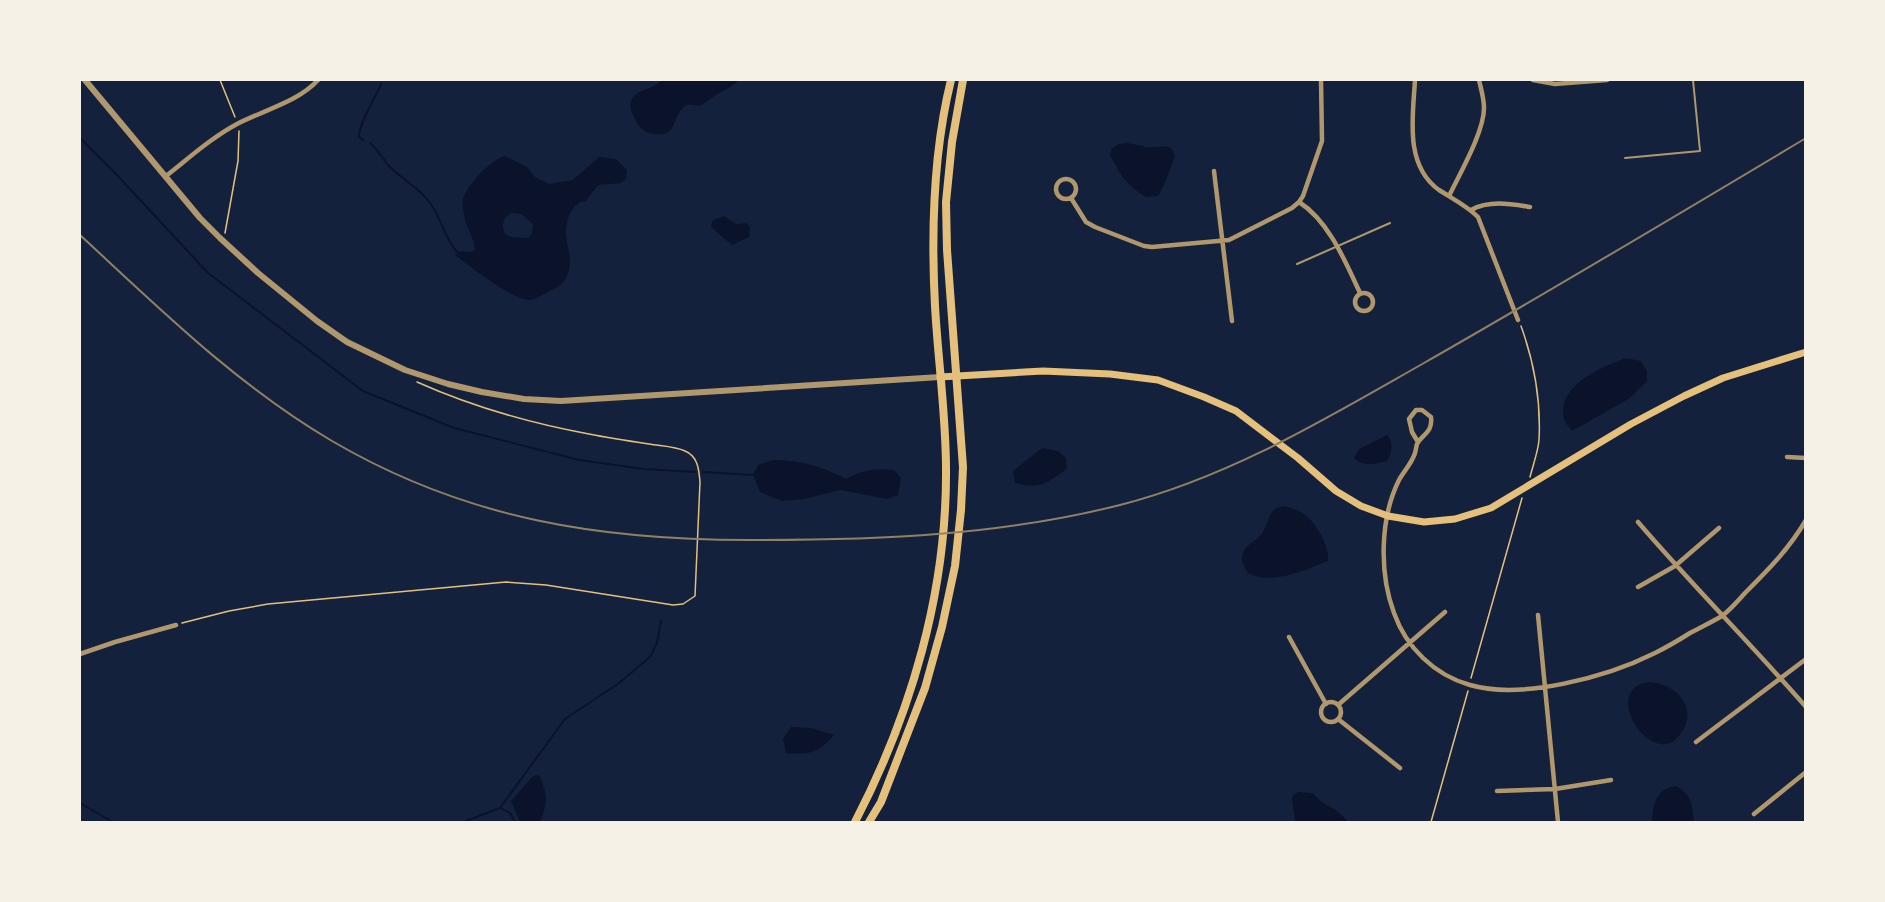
<svg xmlns="http://www.w3.org/2000/svg" width="1885" height="902" font-family="'Alegreya Sans',sans-serif">
<style>
.water{fill:#0b132b;fill-rule:evenodd}
.lines{fill:none;stroke-linecap:round;stroke-linejoin:round}
.stream{stroke:#0b132b;stroke-width:2}
.path{stroke:#e5c07b;stroke-width:1.5}
.service{stroke:#b1986c;stroke-width:2}
.minor{stroke:#b1986c;stroke-width:4.5}
.tertiary{stroke:#b1986c;stroke-width:6}
.secondary{stroke:#e5c07b;stroke-width:7}
.primary{stroke:#e5c07b;stroke-width:8}
.rail{stroke:#918062;stroke-width:2}
</style>
<rect width="100%" height="100%" fill="#14213d"/>
<!-- water -->
<path class="water" d="M 661,80 L 739,80 C 731,88 722,91 713,97 C 709,99 705,104 701,105 C 695,107 689,102 684,107 C 670,119 679,137 653,134 C 645,133 639,127 636,121 C 632,114 628,106 632,99 C 638,88 654,90 661,80 Z
M 1127,143 C 1134,144 1141,146 1147,147 C 1160,149 1171,140 1175,157 C 1169,170 1166,184 1158,196 L 1146,197 C 1124,183 1122,177 1110,155 L 1112,148 L 1119,144 Z
M 505,156 L 527,167 L 535,177 L 549,184 L 573,180 L 599,157 L 616,159 L 627,170 L 626,179 L 621,183 L 598,185 L 586,201 C 573,202 568,216 566,228 C 564,242 573,253 569,270 C 566,282 559,287 548,292 C 543,295 536,299 531,300 C 515,302 468,265 455,255 L 460,251 L 471,252 L 475,250 C 474,237 465,226 464,214 C 463,210 462,203 463,199 C 466,186 491,159 505,156 ZM 512,213 L 521,214 L 533,224 L 532,233 L 528,238 L 511,237 L 505,234 C 501,225 503,217 512,213 Z
M 724,216 L 736,224 L 746,223 L 750,227 L 749,237 L 732,245 L 713,229 L 711,225 L 713,220 Z
M 1626,358 L 1641,361 L 1647,371 L 1647,381 L 1630,398 L 1572,431 C 1570,428 1565,423 1564,419 C 1556,385 1602,367 1626,358 Z
M 1387,435 C 1394,442 1392,454 1387,461 C 1376,464 1363,467 1354,458 L 1359,449 Z
M 1042,448 L 1058,451 L 1066,458 L 1067,469 C 1046,483 1041,490 1015,483 L 1013,471 Z
M 773,460 C 800,460 822,466 846,479 C 862,470 876,468 894,470 L 901,478 L 898,495 L 887,499 L 841,490 L 804,499 L 782,501 L 760,492 L 753,475 L 758,465 Z
M 1285,506 C 1289,508 1295,509 1299,511 C 1314,518 1330,545 1328,561 C 1304,570 1275,585 1249,574 C 1245,568 1241,563 1242,556 C 1244,545 1255,542 1261,535 C 1267,528 1268,514 1275,509 C 1278,507 1281,507 1285,506 Z
M 1649,682 C 1680,684 1702,713 1676,739 C 1649,765 1600,689 1649,682 Z
M 791,727 L 811,728 L 834,735 C 819,753 809,755 786,753 L 783,739 Z
M 537,775 L 540,776 C 548,799 548,800 540,822 L 520,822 L 511,801 L 533,776 Z
M 1676,786 C 1691,793 1693,807 1694,822 L 1652,822 C 1653,805 1655,789 1676,786 Z
M 1298,792 L 1312,793 L 1323,803 L 1336,810 L 1349,822 L 1295,822 L 1292,798 L 1293,795 Z"/>
<g class="lines">
<!-- stream -->
<path class="stream" d="M 80,138 L 116,174 L 208,273 L 363,391 L 454,428 L 579,460 L 644,469 L 695,472
M 363,140 L 359,137 C 358,125 376,97 381,84
M 370,143 C 378,149 381,157 388,165 C 401,179 419,187 430,203 C 442,219 444,238 458,253
M 703,472 L 753,475
M 80,803 L 109,820
M 501,808 L 510,813 L 515,822
M 111,821 L 114,822
M 463,822 L 500,808 L 565,719 L 619,683 L 650,657 L 657,643 L 661,621"/>
<!-- path -->
<path class="path" d="M 220,80 L 235,117
M 225,233 L 238,161 L 239,131
M 1521,326 C 1534,362 1541,402 1539,440 C 1538,452 1533,465 1530,477
M 182,623 L 229,611 L 268,604 L 506,582 L 546,585 L 673,605 L 683,604 L 695,596 L 700,482 C 699,470 698,456 685,451 C 675,446 660,446 649,444 C 629,441 609,438 589,434 C 529,423 473,407 417,382
M 1471,678 L 1522,498
M 1431,822 L 1468,691"/>
<!-- service -->
<path class="service" d="M 1625,158 L 1700,151 L 1693,80
M 1297,264 L 1390,223"/>
<!-- minor -->
<path class="minor" d="M 1415,80 C 1413,116 1404,165 1439,190 C 1453,199 1467,206 1478,217 L 1518,320
M 1533,80 L 1555,84 L 1607,80
M 1214,171 L 1232,321
M 166,176 C 189,158 211,138 237,124 C 264,110 298,102 318,80
M1056 189a10 10 0 1 1 20 0a10 10 0 1 1-20 0Z
M 1449,196 C 1460,173 1484,132 1484,108 C 1484,98 1481,89 1479,80
M 1071,198 L 1086,222 L 1095,227 L 1144,246 L 1152,247 L 1229,240 L 1292,208 L 1299,202 L 1303,196 L 1322,141 L 1321,80
M 1299,202 C 1329,221 1346,263 1360,293
M 1471,210 C 1489,200 1511,204 1530,207
M1355 302a9 9 0 1 1 18 0a9 9 0 1 1-18 0Z
M 1418,442 L 1412,432 L 1409,419 L 1416,410 L 1422,410 L 1431,417 C 1433,433 1422,434 1417,444 C 1416,447 1416,450 1415,453 C 1412,463 1404,471 1399,480 C 1380,518 1379,573 1394,613 C 1406,647 1434,675 1470,685 C 1522,700 1607,677 1655,653 C 1667,647 1679,640 1690,633 C 1701,627 1712,622 1722,616 C 1730,610 1738,601 1745,593 C 1768,570 1789,549 1806,520
M 1787,457 L 1806,458
M 1638,522 C 1692,585 1751,644 1806,707
M 1638,587 L 1675,566 L 1719,528
M 1538,615 L 1558,822
M 1289,637 L 1326,704
M 80,654 L 115,642 L 176,625
M1321 712a10 10 0 1 1 20 0a10 10 0 1 1-20 0Z
M 1338,705 L 1445,612
M 1338,719 L 1400,768
M 1696,742 L 1806,659
M 1497,791 L 1555,789 L 1611,780
M 1754,814 L 1806,772"/>
<!-- tertiary -->
<path class="tertiary" d="M 85,80 L 200,218 L 220,238 L 258,273 L 317,321 L 347,342 L 405,370 L 448,384 L 482,392 L 524,399 L 561,401 L 940,377"/>
<!-- secondary -->
<path class="secondary" d="M 940,377 L 1043,371 L 1110,374 L 1158,380 L 1204,397 L 1236,411 L 1298,458 L 1336,491 L 1361,506 L 1388,516 L 1424,522 L 1455,519 L 1491,508 L 1631,424 L 1684,396 L 1723,378 L 1806,352"/>
<!-- primary -->
<path class="primary" d="M 855,822 C 911,714 947,592 946,469 C 946,415 938,360 935,306 C 931,230 933,153 951,80
M 869,822 L 881,802 L 925,688 L 942,627 L 955,566 L 961,510 L 963,467 L 947,250 L 946,202 L 952,142 L 963,80"/>
<!-- rail -->
<path class="rail" d="M 80,235 C 160,309 238,386 332,441 C 467,520 604,541 758,540 C 880,540 1002,535 1120,505 C 1230,477 1327,418 1424,363 C 1552,290 1679,214 1806,138"/>
</g>
<!-- border -->
<rect width="1885" height="902" fill="none" stroke="#f6f1e7" stroke-width="162"/>
</svg>
